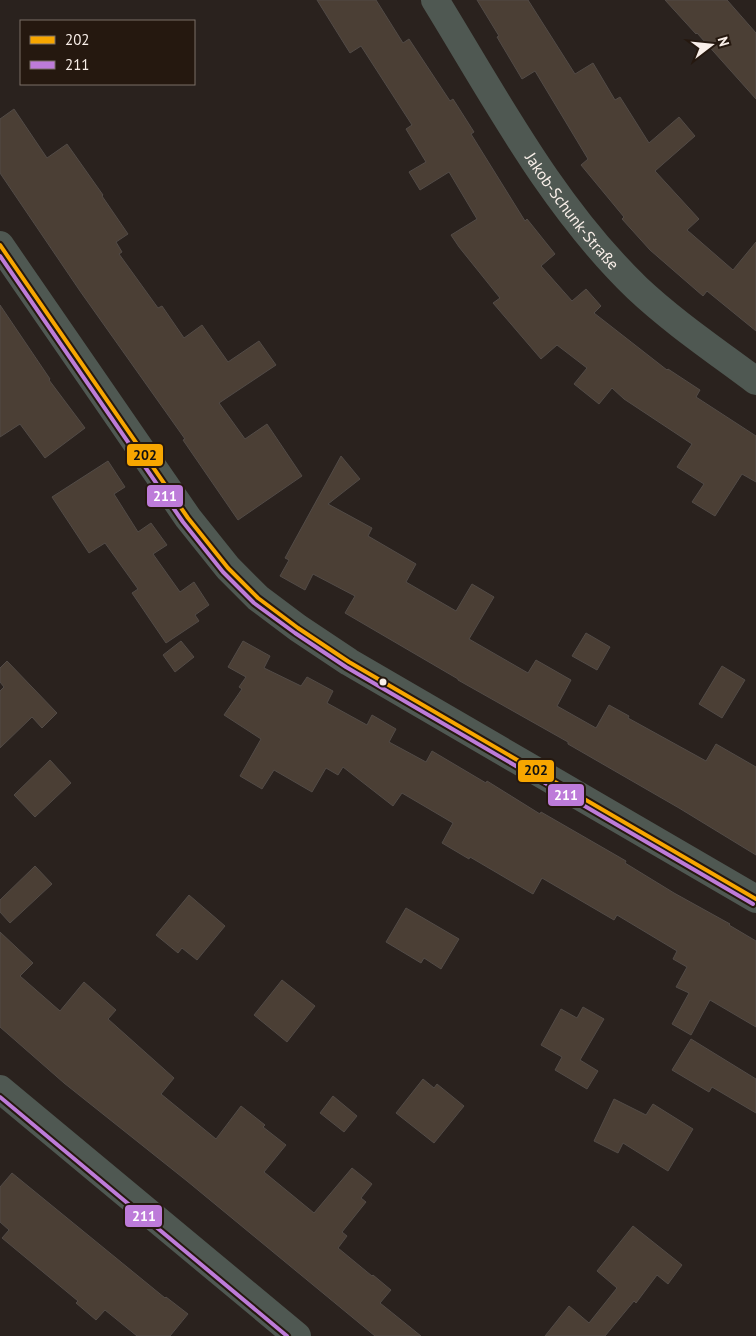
<svg xmlns="http://www.w3.org/2000/svg" width="756" height="1336" font-family="'PT Sans',sans-serif">
<style>
.building{fill:#4b3f35;stroke:#524b47}
.lines{fill:none;stroke-linecap:round;stroke-linejoin:round}
.minor{stroke:#4f5852;stroke-width:28}
.bus-1-casing{stroke:#25180f;stroke-width:8}
.bus-2-casing{stroke:#25180f;stroke-width:8}
.bus-1{stroke:#f7a600;stroke-width:4}
.bus-2{stroke:#bd7bd9;stroke-width:4}
.bus-dot{fill:#f9efe9;stroke:#25180f;stroke-width:2}
.labels{text-anchor:middle;dominant-baseline:central;stroke-width:4;stroke-linejoin:round;paint-order:stroke}
.street-label{font-size:16px;fill:#f9efe9;stroke:#25180f}
.line-badge{stroke:#25180f;stroke-width:2}
.badge-label{font-size:14px;text-anchor:middle;font-weight:bold;fill:#fff}
.pale-badge-label{font-size:14px;text-anchor:middle;font-weight:bold;fill:#111}
</style>
<rect width="100%" height="100%" fill="#2a221e"/>
<!-- building -->
<path class="building" d="M 317,0 L 376,0 L 403,43 L 409,39 L 450,101 L 453,99 L 474,132 L 471,134 L 525,221 L 527,219 L 555,254 L 541,266 L 572,301 L 586,289 L 601,306 L 594,313 L 667,370 L 668,369 L 700,390 L 696,397 L 756,436 L 756,482 L 742,474 L 715,516 L 692,502 L 704,484 L 677,467 L 692,444 L 624,399 L 612,388 L 599,404 L 574,384 L 587,368 L 557,345 L 541,359 L 493,303 L 500,298 L 459,247 L 451,235 L 477,219 L 449,172 L 420,190 L 409,172 L 426,162 L 406,129 L 412,125 L 361,46 L 350,53 Z
M 477,0 L 528,0 L 575,74 L 593,63 L 615,100 L 620,97 L 649,143 L 679,117 L 695,136 L 655,171 L 699,219 L 687,230 L 733,270 L 756,242 L 756,331 L 707,291 L 703,296 L 650,250 L 622,219 L 624,217 L 581,165 L 588,159 L 535,71 L 522,79 L 497,37 L 499,36 Z
M 665,0 L 727,0 L 756,33 L 756,99 L 697,33 L 696,34 Z
M 14,109 L 47,158 L 67,144 L 103,195 L 102,196 L 128,234 L 116,242 L 122,252 L 119,254 L 158,308 L 162,306 L 184,338 L 202,325 L 228,362 L 259,341 L 276,365 L 219,403 L 245,439 L 267,424 L 302,476 L 238,520 L 183,440 L 185,439 L 80,291 L 0,173 L 0,119 Z
M 0,305 L 50,379 L 49,380 L 85,428 L 45,458 L 20,424 L 0,437 Z
M 341,456 L 360,479 L 328,504 L 372,528 L 368,536 L 416,564 L 406,582 L 456,611 L 472,584 L 494,597 L 469,639 L 528,673 L 536,660 L 571,680 L 557,706 L 596,728 L 609,705 L 629,716 L 628,718 L 706,761 L 716,744 L 756,767 L 756,855 L 679,808 L 568,744 L 568,742 L 458,680 L 458,679 L 345,613 L 355,596 L 313,574 L 305,590 L 280,576 L 289,560 L 285,558 Z
M 108,461 L 125,487 L 114,494 L 138,532 L 151,523 L 167,545 L 153,554 L 180,592 L 194,582 L 209,605 L 195,615 L 199,621 L 166,643 L 132,593 L 138,589 L 105,543 L 89,553 L 52,497 Z
M 586,633 L 610,647 L 597,670 L 572,656 Z
M 181,641 L 194,657 L 175,672 L 163,655 Z
M 243,641 L 270,656 L 264,668 L 301,686 L 307,677 L 333,691 L 327,703 L 367,725 L 372,715 L 396,729 L 389,742 L 426,762 L 432,751 L 486,783 L 487,781 L 540,814 L 541,812 L 626,861 L 625,863 L 674,893 L 730,924 L 729,925 L 756,941 L 756,1027 L 710,1000 L 691,1035 L 672,1024 L 689,993 L 676,987 L 687,967 L 673,959 L 677,951 L 617,915 L 614,920 L 542,878 L 533,894 L 470,857 L 469,859 L 442,843 L 453,823 L 402,793 L 393,806 L 343,767 L 338,775 L 326,768 L 312,792 L 274,770 L 262,789 L 240,776 L 261,739 L 224,715 L 242,689 L 239,687 L 246,677 L 228,667 Z
M 7,661 L 57,713 L 42,728 L 32,717 L 0,748 L 0,691 L 4,687 L 0,682 L 0,668 Z
M 722,666 L 745,680 L 722,718 L 699,704 Z
M 50,760 L 71,783 L 35,817 L 14,795 Z
M 35,866 L 52,884 L 10,923 L 0,912 L 0,900 Z
M 189,895 L 225,926 L 197,960 L 182,948 L 178,953 L 156,935 Z
M 406,908 L 459,939 L 441,969 L 424,958 L 421,963 L 386,942 Z
M 0,932 L 33,963 L 20,976 L 60,1011 L 84,982 L 116,1010 L 108,1019 L 174,1078 L 161,1094 L 216,1139 L 241,1106 L 265,1125 L 263,1127 L 286,1145 L 264,1172 L 314,1213 L 352,1168 L 372,1184 L 361,1198 L 366,1202 L 342,1232 L 347,1236 L 338,1248 L 372,1276 L 373,1275 L 391,1290 L 380,1303 L 421,1336 L 375,1336 L 187,1181 L 64,1083 L 0,1027 Z
M 282,980 L 315,1006 L 287,1042 L 254,1015 Z
M 583,1007 L 604,1019 L 580,1060 L 598,1071 L 587,1089 L 555,1070 L 562,1057 L 541,1045 L 561,1009 L 577,1018 Z
M 691,1039 L 756,1079 L 756,1113 L 712,1087 L 709,1092 L 672,1070 Z
M 423,1079 L 434,1088 L 437,1084 L 464,1106 L 434,1143 L 396,1113 Z
M 333,1096 L 357,1116 L 344,1132 L 320,1113 Z
M 614,1099 L 646,1115 L 653,1104 L 693,1129 L 668,1171 L 623,1143 L 618,1153 L 594,1141 Z
M 12,1173 L 165,1298 L 166,1297 L 188,1314 L 170,1336 L 137,1336 L 105,1310 L 96,1320 L 76,1303 L 78,1301 L 2,1238 L 9,1230 L 0,1222 L 0,1187 Z
M 633,1226 L 682,1265 L 668,1284 L 657,1275 L 636,1303 L 634,1301 L 605,1336 L 545,1336 L 569,1306 L 589,1323 L 617,1288 L 597,1271 Z"/>
<g class="lines">
<!-- minor -->
<g class="minor">
<path id="s1" d="M 435,0 C 496,99 552,206 637,288 C 673,322 716,351 756,381"/>
<path d="M 0,245 L 188,518 L 228,568 L 258,598 L 298,628 L 349,662 L 756,899"/>
<path d="M 0,1089 L 297,1336"/>
</g>
<!-- bus-1 casing -->
<g class="bus-1-casing">
<path id="bus-1" d="M 0,245 L 188,518 L 228,568 L 258,598 L 298,628 L 349,662 L 756,899"/>
</g>
<!-- bus-2 casing -->
<g class="bus-2-casing">
<path id="bus-2" d="M 0,256 L 183,522 L 223,572 L 254,603 L 295,633 L 346,667 L 753,904
M 0,1097 L 287,1336"/>
</g>
<!-- bus-1 -->
<use href="#bus-1" class="bus-1"/>
<!-- bus-2 -->
<use href="#bus-2" class="bus-2"/>
</g>
<!-- markers -->
<circle class="bus-dot" cx="383" cy="682" r="4.5"/>
<g class="labels">
<!-- street labels -->
<g class="street-label">
<text stroke="none"><textPath href="#s1" startOffset="252">Jakob-Schunk-Straße</textPath></text>
</g>
</g>
<g class="line-badge">
<rect x="126" y="443" width="38" height="24" rx="5" fill="#f7a600"/>
<rect x="146" y="484" width="38" height="24" rx="5" fill="#bd7bd9"/>
<rect x="517" y="759" width="38" height="24" rx="5" fill="#f7a600"/>
<rect x="547" y="783" width="38" height="24" rx="5" fill="#bd7bd9"/>
<rect x="124" y="1204" width="39" height="24" rx="5" fill="#bd7bd9"/>
</g>
<g class="badge-label">
<text x="165" y="501">211</text>
<text x="566" y="800">211</text>
<text x="144" y="1221">211</text>
</g>
<g class="pale-badge-label">
<text x="145" y="460">202</text>
<text x="536" y="775">202</text>
</g>
<!-- legend -->
<rect x="20" y="20" width="175" height="65" fill="#25180f" stroke="#7a6e66"/>
<rect x="30" y="36" width="25" height="8" fill="#f7a600" stroke="#7a6e66"/>
<text x="65" y="45" font-size="15" fill="#f9efe9">202</text>
<rect x="30" y="61" width="25" height="8" fill="#bd7bd9" stroke="#7a6e66"/>
<text x="65" y="70" font-size="15" fill="#f9efe9">211</text>
<!-- north arrow -->
<g transform="translate(711 45) rotate(74)" stroke="#25180f" stroke-width="4" paint-order="stroke">
<path d="M0-4L9 19L0 12L-9 19Z" fill="#f9efe9"/>
<text y="-8" font-size="14" font-weight="bold" text-anchor="middle" fill="#f9efe9">N</text>
</g>
</svg>
